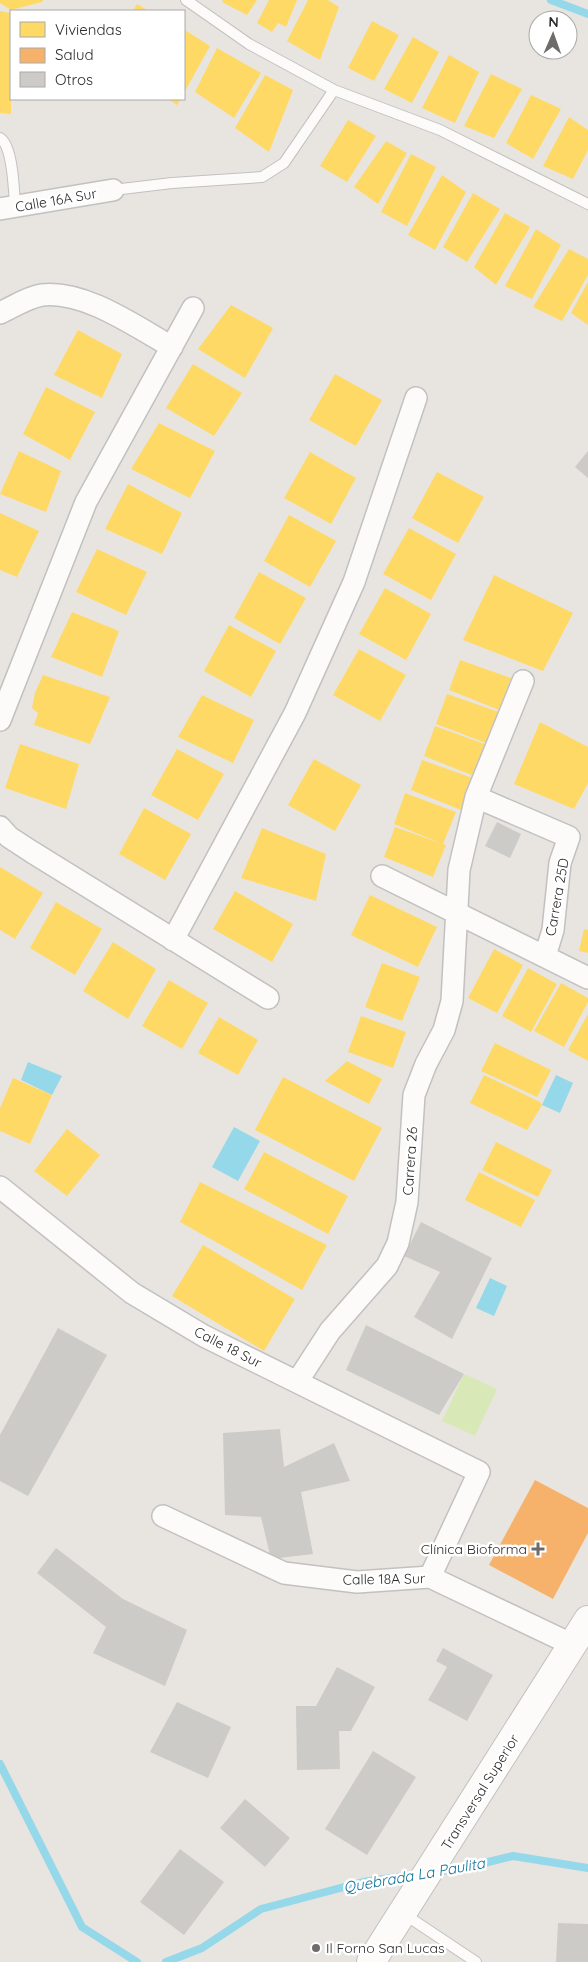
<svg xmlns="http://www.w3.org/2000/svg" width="588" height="1962" font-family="Quicksand,sans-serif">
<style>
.pitch{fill:#d8e8b7}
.water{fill:#95d8e9}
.homes{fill:#ffd966}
.health{fill:#f6b26b}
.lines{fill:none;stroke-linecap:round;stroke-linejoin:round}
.stream{stroke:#95d8e9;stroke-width:8}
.building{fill:#cdcbc7}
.service-casing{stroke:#c2c1c1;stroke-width:12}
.minor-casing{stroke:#c2c1c1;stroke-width:24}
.secondary-casing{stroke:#c2c1c1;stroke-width:30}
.service{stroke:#fcfbfa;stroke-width:10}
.minor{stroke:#fcfbfa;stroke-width:21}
.secondary{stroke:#fcfbfa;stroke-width:28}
.poi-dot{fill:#6d6c6a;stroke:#fff;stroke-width:2}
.labels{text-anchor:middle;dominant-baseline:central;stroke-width:5;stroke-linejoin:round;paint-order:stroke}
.street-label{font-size:14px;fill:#2b2b2b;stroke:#fff}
.poi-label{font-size:14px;fill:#2b2b2b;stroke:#fff;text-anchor:end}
.water-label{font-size:15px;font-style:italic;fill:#0f729a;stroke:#fff}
</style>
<rect width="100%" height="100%" fill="#e8e5e0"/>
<!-- pitch -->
<path class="pitch" d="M 464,1374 L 497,1389 L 475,1436 L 442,1421 Z"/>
<!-- water -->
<path class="water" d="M 28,1062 L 62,1076 L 52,1095 L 21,1080 Z
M 556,1075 L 573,1083 L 560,1113 L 542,1105 Z
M 234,1127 L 260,1141 L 238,1181 L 212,1167 Z
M 490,1278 L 507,1286 L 494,1316 L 476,1308 Z"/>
<!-- homes -->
<path class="homes" d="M 0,0 L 43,0 L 42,2 L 11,10 L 0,3 Z
M 223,0 L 257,0 L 247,15 L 222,2 Z
M 269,0 L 297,0 L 286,27 L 278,23 L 272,32 L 257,23 Z
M 308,0 L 328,0 L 339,7 L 320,60 L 287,41 Z
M 137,4 L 149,11 L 133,11 Z
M 0,11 L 11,13 L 11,114 L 0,113 Z
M 372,21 L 399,35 L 374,81 L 348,68 Z
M 185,30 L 210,46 L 184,93 L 184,32 Z
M 413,37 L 439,52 L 412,103 L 384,89 Z
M 217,48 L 261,73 L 234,118 L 195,92 Z
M 449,55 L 479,72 L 455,123 L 422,108 Z
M 491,74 L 522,89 L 494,138 L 464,126 Z
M 265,75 L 293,90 L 269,152 L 235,128 Z
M 531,95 L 561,109 L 533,159 L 506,143 Z
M 168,99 L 181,99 L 177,105 Z
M 569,117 L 588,130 L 588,150 L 573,179 L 543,166 Z
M 348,120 L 376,136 L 347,182 L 320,166 Z
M 386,141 L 407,153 L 378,204 L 354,187 Z
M 411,154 L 436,167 L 407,226 L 381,212 Z
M 442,175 L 466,192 L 435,250 L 408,235 Z
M 473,193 L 500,209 L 467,262 L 443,247 Z
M 505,213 L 530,227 L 496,285 L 474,267 Z
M 536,229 L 561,245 L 532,299 L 505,286 Z
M 569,249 L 588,259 L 588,275 L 562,321 L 533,307 Z
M 588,282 L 588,325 L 571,313 Z
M 231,305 L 273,328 L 245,378 L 198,349 Z
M 78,330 L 122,354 L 102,398 L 54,375 Z
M 193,364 L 242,393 L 214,436 L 166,408 Z
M 335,374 L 382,400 L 356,446 L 309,420 Z
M 46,387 L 95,412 L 70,460 L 23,434 Z
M 159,423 L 215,451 L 190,498 L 131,469 Z
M 19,451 L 61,471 L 46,512 L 0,494 Z
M 310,452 L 356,478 L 331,524 L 284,498 Z
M 437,472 L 484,497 L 458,543 L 412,518 Z
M 128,484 L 182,513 L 162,554 L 105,529 Z
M 0,513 L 39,531 L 17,577 L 0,570 Z
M 289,515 L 336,541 L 310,587 L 264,561 Z
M 409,528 L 456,554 L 431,600 L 383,574 Z
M 97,549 L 147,572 L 126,615 L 76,592 Z
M 259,572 L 306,598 L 280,644 L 234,618 Z
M 494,575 L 573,613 L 543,671 L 463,640 Z
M 385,588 L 431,614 L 406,660 L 359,634 Z
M 72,612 L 119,631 L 102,677 L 51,657 Z
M 229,625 L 276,651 L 251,697 L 204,671 Z
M 359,649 L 406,675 L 380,721 L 333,695 Z
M 460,660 L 511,678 L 499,710 L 449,690 Z
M 43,675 L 110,697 L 90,744 L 34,725 L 38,713 L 32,708 L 35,693 Z
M 447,694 L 499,712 L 486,743 L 436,724 Z
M 202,695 L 254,720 L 233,763 L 178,737 Z
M 540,722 L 588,747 L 588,783 L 574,809 L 514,784 Z
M 435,726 L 487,745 L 474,776 L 424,756 Z
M 20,744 L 79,764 L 66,809 L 5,788 Z
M 177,749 L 224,774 L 198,820 L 151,795 Z
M 314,759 L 361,785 L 335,831 L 288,805 Z
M 422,760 L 473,778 L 461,810 L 411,790 Z
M 405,793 L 456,812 L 443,844 L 394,824 Z
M 144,808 L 191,834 L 165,880 L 119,854 Z
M 395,827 L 446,845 L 433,877 L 384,857 Z
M 262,828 L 326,854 L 316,901 L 241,878 Z
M 0,867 L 43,893 L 15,939 L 0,930 Z
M 235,891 L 293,924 L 272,962 L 213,929 Z
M 370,895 L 437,927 L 418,967 L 351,935 Z
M 56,902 L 102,929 L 75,975 L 30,948 Z
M 584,929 L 588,930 L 588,953 L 579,951 Z
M 113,942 L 156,969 L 128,1019 L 83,991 Z
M 494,949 L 523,965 L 497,1013 L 468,998 Z
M 382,963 L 420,977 L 402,1021 L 365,1007 Z
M 528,968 L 557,984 L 531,1032 L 502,1016 Z
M 169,980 L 208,1003 L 182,1049 L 142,1026 Z
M 561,983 L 588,998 L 588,1002 L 564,1047 L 534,1031 Z
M 588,1014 L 588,1061 L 568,1050 Z
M 361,1016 L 406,1032 L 393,1068 L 348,1052 Z
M 219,1017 L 258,1040 L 238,1075 L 198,1053 Z
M 495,1043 L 551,1070 L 537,1097 L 481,1071 Z
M 347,1061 L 382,1079 L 369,1104 L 325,1081 Z
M 484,1075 L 540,1102 L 542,1105 L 527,1130 L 470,1103 Z
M 283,1077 L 382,1128 L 354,1181 L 255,1130 Z
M 13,1078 L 52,1095 L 30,1144 L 0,1131 L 0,1108 Z
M 67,1129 L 100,1155 L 67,1196 L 34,1171 Z
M 496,1142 L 552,1170 L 538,1197 L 482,1170 Z
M 264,1152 L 348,1196 L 328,1234 L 244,1189 Z
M 479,1172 L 535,1200 L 521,1227 L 465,1200 Z
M 200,1182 L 327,1245 L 302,1290 L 180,1222 Z
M 203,1245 L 295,1299 L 264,1351 L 172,1296 Z"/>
<!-- health -->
<path class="health" d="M 535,1480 L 588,1508 L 588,1533 L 553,1599 L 489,1565 Z"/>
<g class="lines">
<!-- stream -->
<path class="stream" d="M 551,0 L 588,14
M 0,1764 L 82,1927 L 137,1962
M 435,1872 L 468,1867 L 513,1856 L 588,1868
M 166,1962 L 202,1948 L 261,1909 L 363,1882 L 419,1874"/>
</g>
<!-- building -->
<path class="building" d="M 588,451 L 588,478 L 575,467 Z
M 497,822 L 521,834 L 510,858 L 485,846 Z
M 421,1222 L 492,1258 L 452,1339 L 414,1317 L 440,1272 L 404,1256 Z
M 366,1325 L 464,1374 L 439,1415 L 346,1370 Z
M 58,1328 L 107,1355 L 28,1496 L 0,1481 L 0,1435 Z
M 280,1429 L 284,1467 L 334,1443 L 350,1481 L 301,1492 L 313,1554 L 271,1559 L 261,1517 L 225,1515 L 223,1433 Z
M 56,1548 L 123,1599 L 187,1630 L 165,1686 L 93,1653 L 106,1627 L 37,1573 Z
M 443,1648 L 493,1675 L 467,1721 L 428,1700 L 447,1667 L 436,1661 Z
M 337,1667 L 375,1687 L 351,1731 L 339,1731 L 340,1769 L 297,1770 L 296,1706 L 316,1706 Z
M 177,1702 L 231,1727 L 208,1778 L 150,1752 Z
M 373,1751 L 416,1777 L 367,1855 L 325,1829 Z
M 245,1799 L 290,1838 L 265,1867 L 220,1828 Z
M 180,1849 L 224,1882 L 184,1935 L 140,1902 Z
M 558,1923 L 588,1924 L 588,1962 L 556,1962 Z"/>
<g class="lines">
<!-- service casing -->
<g class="service-casing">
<path id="service" d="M 186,0 L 249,44 L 334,90 L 440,130 L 588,204
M 0,138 C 13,146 14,191 15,206
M 113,190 L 172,183 L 262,177 L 284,163 L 334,90
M 404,1914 L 476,1962"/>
</g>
<!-- minor casing -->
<g class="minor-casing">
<path id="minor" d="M 0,209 L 113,190
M 0,313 C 13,307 28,297 42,295 C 85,290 136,327 172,347
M 0,720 L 86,502 L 193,308
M 476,797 L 569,837 L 560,863 L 553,930 L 545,956
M 0,827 L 9,837 L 32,852 L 268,998
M 382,876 L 588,978
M 173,940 L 295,713 L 354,582 L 416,398
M 0,1187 L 132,1293 L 204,1336 L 479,1472 L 430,1577
M 297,1382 L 330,1331 L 387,1266 L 398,1243 L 407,1202 L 414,1095 L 426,1064 L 444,1030 L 452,1001 L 459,870 L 476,797 L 523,681
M 163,1516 L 284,1573 L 357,1582 L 430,1577 L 573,1645"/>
</g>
<!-- secondary casing -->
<g class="secondary-casing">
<path id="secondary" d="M 371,1962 L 588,1620"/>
</g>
<!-- service -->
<use href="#service" class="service"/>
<!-- minor -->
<use href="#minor" class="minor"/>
<!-- secondary -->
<use href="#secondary" class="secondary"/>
</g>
<!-- markers -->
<g class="poi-dot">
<path d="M535.5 1541.5h5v5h5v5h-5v5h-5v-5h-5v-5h5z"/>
<circle cx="316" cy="1948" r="5"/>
</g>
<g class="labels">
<!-- street labels -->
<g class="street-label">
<text transform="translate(56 200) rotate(-10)">Calle 16A Sur</text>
<text transform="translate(557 897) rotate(-80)">Carrera 25D</text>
<text transform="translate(410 1161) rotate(-86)">Carrera 26</text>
<text transform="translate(228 1347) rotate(27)">Calle 18 Sur</text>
<text transform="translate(384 1579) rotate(-1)">Calle 18A Sur</text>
<text transform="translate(480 1792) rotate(-58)">Transversal Superior</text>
</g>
<!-- poi labels -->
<g class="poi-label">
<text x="527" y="1549">Clínica Bioforma</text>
<text x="326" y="1948" text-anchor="start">Il Forno San Lucas</text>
</g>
<!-- water labels -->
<g class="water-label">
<text transform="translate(414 1875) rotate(-10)">Quebrada La Paulita</text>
</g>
</g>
<!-- legend -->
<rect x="10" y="10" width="175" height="90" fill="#ffffff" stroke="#aaaaaa"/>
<rect x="20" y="22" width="25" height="15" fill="#ffd966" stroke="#aaaaaa"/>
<text x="55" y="35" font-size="15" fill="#2b2b2b">Viviendas</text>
<rect x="20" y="48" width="25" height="15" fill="#f6b26b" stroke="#aaaaaa"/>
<text x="55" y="60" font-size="15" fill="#2b2b2b">Salud</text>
<rect x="20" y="72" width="25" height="15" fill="#cdcbc7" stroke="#aaaaaa"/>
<text x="55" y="85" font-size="15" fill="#2b2b2b">Otros</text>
<!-- north arrow -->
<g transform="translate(553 35) rotate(2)"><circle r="24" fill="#ffffff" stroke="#aaaaaa"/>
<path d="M0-4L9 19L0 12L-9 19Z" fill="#6d6c6a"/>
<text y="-8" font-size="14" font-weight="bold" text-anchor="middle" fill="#2b2b2b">N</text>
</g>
</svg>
